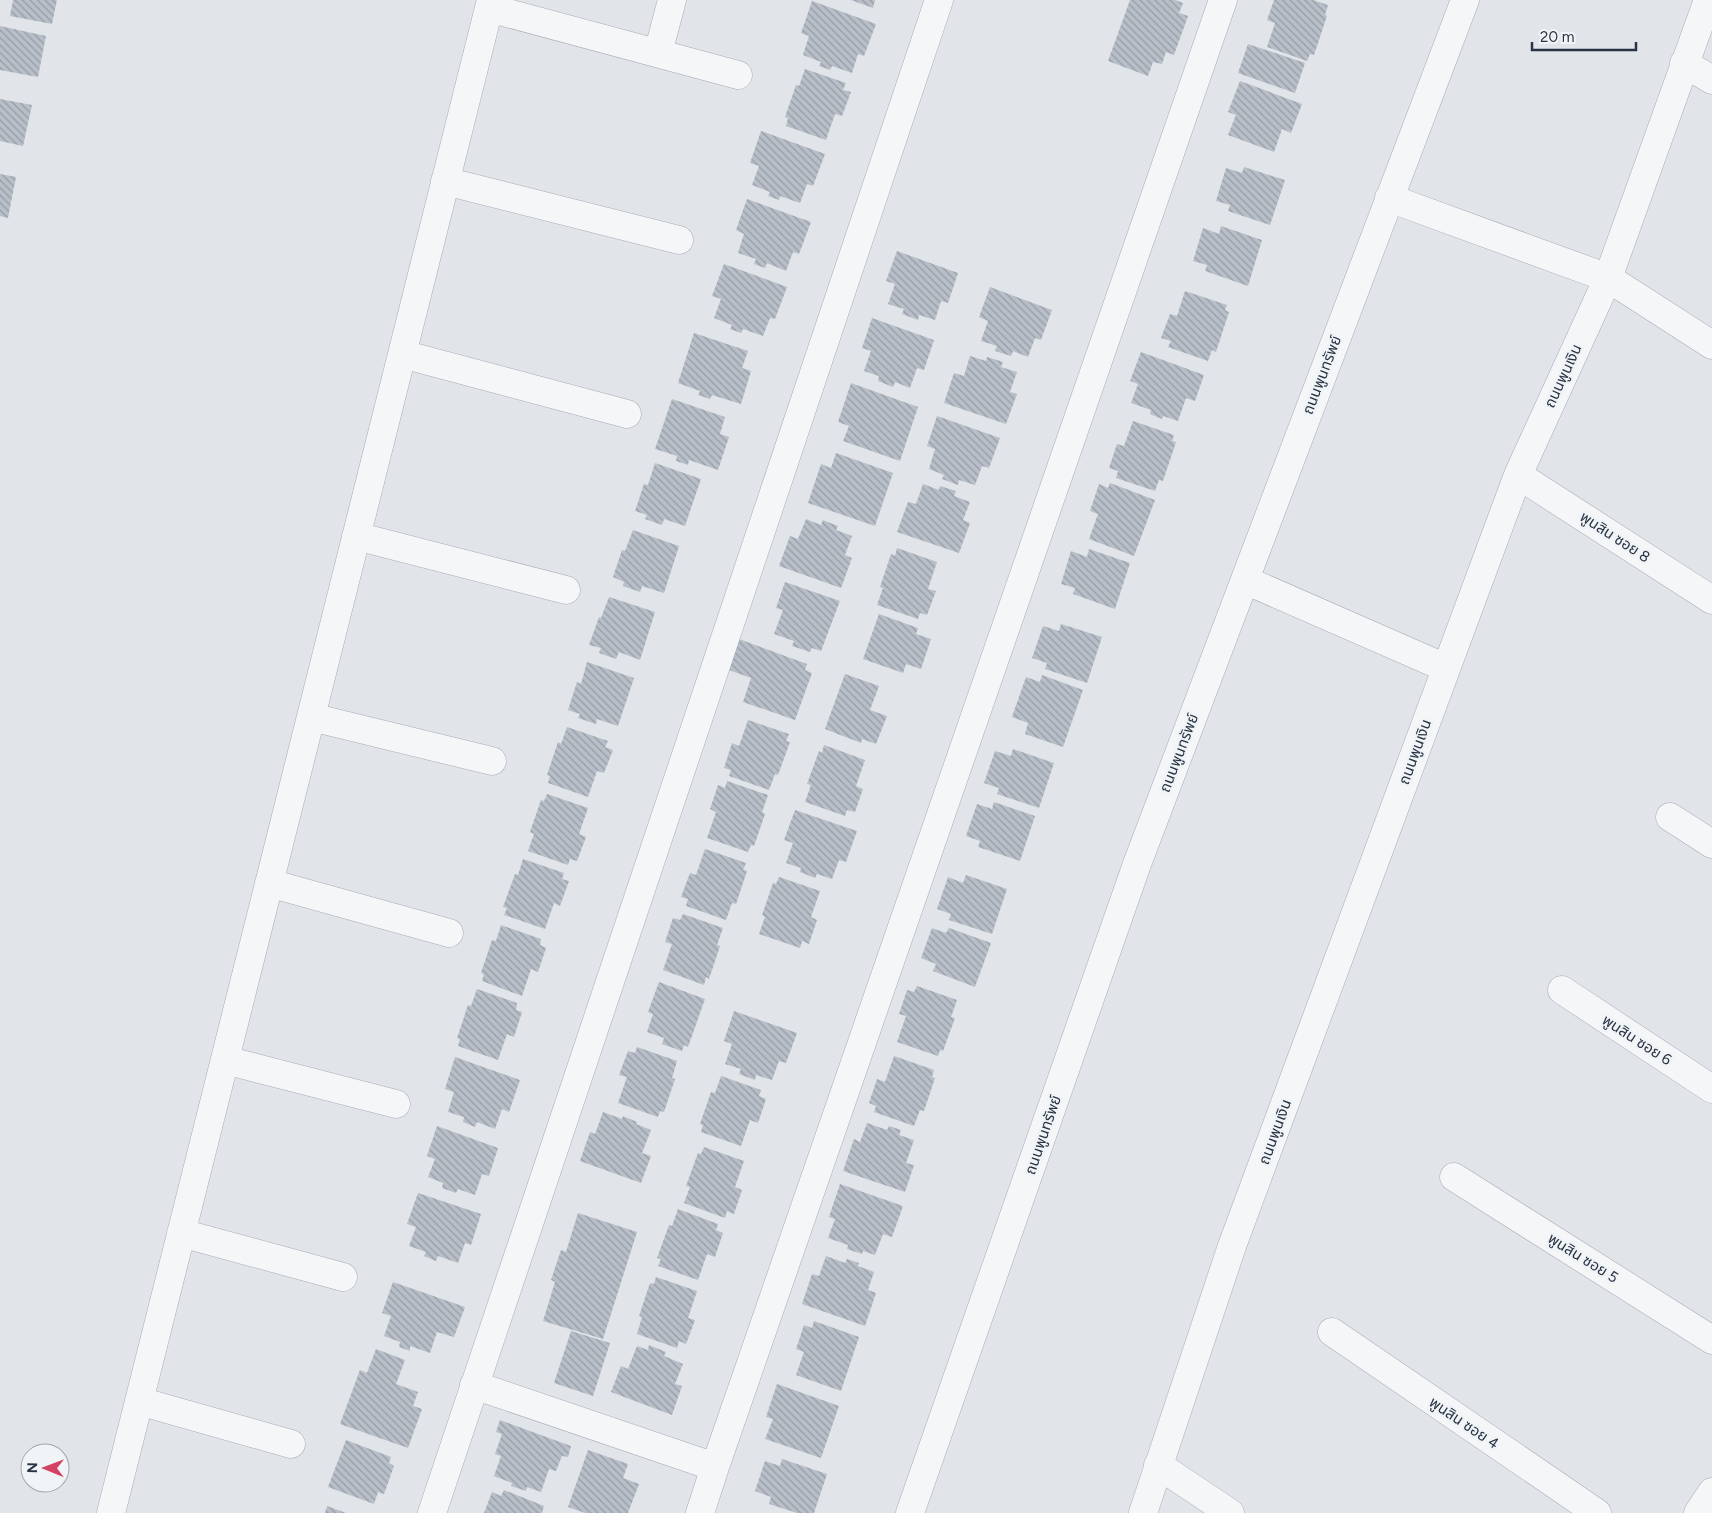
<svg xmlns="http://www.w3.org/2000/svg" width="1712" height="1513" font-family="Figtree,'Noto Sans Thai',sans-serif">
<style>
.building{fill:url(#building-back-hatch)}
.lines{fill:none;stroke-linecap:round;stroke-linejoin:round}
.minor-casing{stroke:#a6acb5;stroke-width:29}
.minor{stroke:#f4f6f8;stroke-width:28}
.labels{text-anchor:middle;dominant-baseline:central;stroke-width:5;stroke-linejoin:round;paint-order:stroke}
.street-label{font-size:15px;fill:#283443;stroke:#f1f4f7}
</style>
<defs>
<pattern id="building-back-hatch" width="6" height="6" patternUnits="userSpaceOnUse" patternTransform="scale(1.25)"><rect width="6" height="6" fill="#b8bfc8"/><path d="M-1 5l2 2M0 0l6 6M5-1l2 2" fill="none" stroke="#969ca4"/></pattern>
</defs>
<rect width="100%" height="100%" fill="#e1e5ea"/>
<!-- building -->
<path class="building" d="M 13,0 L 57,0 L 52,24 L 10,16 Z
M 851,0 L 875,0 L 873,8 Z
M 1130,0 L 1175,0 L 1183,3 L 1179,13 L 1188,16 L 1174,55 L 1166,52 L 1162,64 L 1153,62 L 1148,76 L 1108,61 Z
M 1274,0 L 1313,0 L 1328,5 L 1325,15 L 1327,16 L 1314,55 L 1310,54 L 1307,61 L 1267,47 L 1275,23 L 1267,20 Z
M 812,1 L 876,24 L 864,56 L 858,54 L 852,73 L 832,66 L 830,70 L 819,66 L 821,62 L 803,55 L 809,36 L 801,33 Z
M 0,26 L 46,36 L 38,77 L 0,70 Z
M 1248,44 L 1305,63 L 1295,93 L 1238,73 Z
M 805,69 L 846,83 L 843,90 L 851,92 L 842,116 L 835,114 L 826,140 L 786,126 L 788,118 L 785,117 L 796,85 L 799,86 Z
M 1240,81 L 1302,104 L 1291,133 L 1282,129 L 1274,152 L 1228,135 L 1236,115 L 1228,112 Z
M 0,99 L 32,105 L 23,146 L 0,141 Z
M 761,131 L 825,154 L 813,186 L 807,184 L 800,203 L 780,196 L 779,200 L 768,196 L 770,192 L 752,185 L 759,166 L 750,163 Z
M 1244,167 L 1285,180 L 1270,225 L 1228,211 L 1230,205 L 1216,201 L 1226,168 L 1242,173 Z
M 0,174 L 16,177 L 8,218 L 0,216 Z
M 747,199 L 811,222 L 799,254 L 793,252 L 786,271 L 767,263 L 765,268 L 754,264 L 756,259 L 738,253 L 744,234 L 736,230 Z
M 1221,226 L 1262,240 L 1248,286 L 1205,271 L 1207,265 L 1193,261 L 1203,228 L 1219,234 Z
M 897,251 L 958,273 L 948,303 L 941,301 L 935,320 L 919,315 L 918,320 L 902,314 L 904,309 L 888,304 L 895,284 L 886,281 Z
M 724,264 L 787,287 L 775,319 L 770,318 L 763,336 L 743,329 L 741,333 L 730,329 L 732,325 L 714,318 L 721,299 L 712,296 Z
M 990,287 L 1052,310 L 1041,340 L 1035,338 L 1028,357 L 1013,351 L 1011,356 L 995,351 L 997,346 L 981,341 L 988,321 L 979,317 Z
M 1185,291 L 1227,305 L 1225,310 L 1229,312 L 1216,352 L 1212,350 L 1208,361 L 1168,347 L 1171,341 L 1161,338 L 1170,314 L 1177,316 Z
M 872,318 L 934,340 L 924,370 L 917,368 L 910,388 L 895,382 L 893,387 L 878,381 L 879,376 L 864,371 L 871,351 L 862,348 Z
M 694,333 L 748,351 L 742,368 L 751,371 L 741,404 L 712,395 L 710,399 L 698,395 L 700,391 L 678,383 Z
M 1141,352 L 1204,375 L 1195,401 L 1186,398 L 1178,421 L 1163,416 L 1162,419 L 1150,414 L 1151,410 L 1131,403 L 1138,384 L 1130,381 Z
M 970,356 L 986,361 L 987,357 L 1003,362 L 1001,367 L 1017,372 L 1010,392 L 1017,394 L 1006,424 L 944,403 L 954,373 L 964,376 Z
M 851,383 L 918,407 L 900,461 L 843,441 L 849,426 L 838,422 Z
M 672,399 L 725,417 L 720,434 L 729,437 L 718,470 L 689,460 L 688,465 L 676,461 L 677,456 L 655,449 Z
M 937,416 L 1000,438 L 989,468 L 982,466 L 975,485 L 959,480 L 958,485 L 942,479 L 944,475 L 929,469 L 935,449 L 927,446 Z
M 1133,421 L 1174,435 L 1172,441 L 1176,442 L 1163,481 L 1159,480 L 1155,491 L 1116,478 L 1118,471 L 1109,468 L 1117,444 L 1124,446 Z
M 836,453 L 893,473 L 875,526 L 808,503 L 821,464 L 831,468 Z
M 655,463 L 701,479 L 685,526 L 664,519 L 662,525 L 645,519 L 647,515 L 635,511 L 644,484 L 648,485 Z
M 1110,483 L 1155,500 L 1134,556 L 1089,539 L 1098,514 L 1090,511 L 1099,484 L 1108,488 Z
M 923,484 L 939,490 L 940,486 L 956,491 L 954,496 L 970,502 L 963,520 L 970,523 L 959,553 L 897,532 L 908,502 L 916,504 Z
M 806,519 L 821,525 L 823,520 L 838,526 L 836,530 L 852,536 L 845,555 L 852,558 L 841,588 L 779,566 L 790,536 L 798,539 Z
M 633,530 L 679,546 L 664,593 L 642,586 L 640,592 L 623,586 L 624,582 L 613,577 L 622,550 L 625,551 Z
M 897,548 L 937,562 L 928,589 L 936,591 L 927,615 L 920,613 L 918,619 L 877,605 L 883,588 L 880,587 L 891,554 L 895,556 Z
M 1089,549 L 1130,563 L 1115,609 L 1073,594 L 1075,588 L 1061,584 L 1071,551 L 1087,557 Z
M 785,582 L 840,601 L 821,651 L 812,648 L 810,652 L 792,646 L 794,641 L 774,634 L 783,610 L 776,608 Z
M 609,597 L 655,612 L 640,660 L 619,652 L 616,659 L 599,653 L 601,648 L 589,645 L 599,617 L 601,618 Z
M 879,614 L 918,628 L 916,634 L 931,639 L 921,669 L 906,664 L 903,673 L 863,659 Z
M 1061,624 L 1102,637 L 1087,683 L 1045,669 L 1047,663 L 1032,658 L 1043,626 L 1059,631 Z
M 739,639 L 807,664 L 805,670 L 812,673 L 795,720 L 743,702 L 751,678 L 729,670 Z
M 587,662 L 634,678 L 618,726 L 597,719 L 596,724 L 578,718 L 580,714 L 568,710 L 577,682 L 581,684 Z
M 845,674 L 879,686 L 870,710 L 887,716 L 876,744 L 862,739 L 861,743 L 825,729 Z
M 1042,675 L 1083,690 L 1063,747 L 1025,734 L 1028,723 L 1012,717 L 1026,677 L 1040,682 Z
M 748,720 L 789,734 L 786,741 L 790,742 L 778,775 L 775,774 L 769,790 L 729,776 L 731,770 L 724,768 L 732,743 L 739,746 Z
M 567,727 L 608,741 L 605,747 L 613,750 L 604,773 L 597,771 L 588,797 L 548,783 L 550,776 L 547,775 L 558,742 L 561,744 Z
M 824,745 L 865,760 L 856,786 L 863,789 L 855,812 L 847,810 L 845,816 L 805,802 L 811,785 L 807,784 L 819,751 L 822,753 Z
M 1013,749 L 1054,763 L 1039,808 L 997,794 L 999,788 L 984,783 L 995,751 L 1011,756 Z
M 727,781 L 768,795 L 762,812 L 765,814 L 754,846 L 751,845 L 748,852 L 707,838 L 716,812 L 710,809 L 718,785 L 725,788 Z
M 547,794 L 588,808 L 579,834 L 586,837 L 577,861 L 570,859 L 568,865 L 528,851 L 534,834 L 530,832 L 541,800 L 544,801 Z
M 994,802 L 1035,816 L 1020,861 L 978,847 L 980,841 L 966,836 L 977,804 L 992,809 Z
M 795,810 L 857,831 L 846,862 L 839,860 L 832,879 L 817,874 L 815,878 L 800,872 L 801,868 L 786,863 L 793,843 L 784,840 Z
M 705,849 L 746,863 L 743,870 L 747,871 L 736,904 L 732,903 L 726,920 L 686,906 L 688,899 L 681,897 L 690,873 L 696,875 Z
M 523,859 L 564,873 L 562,879 L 569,881 L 560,906 L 554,903 L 545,929 L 504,915 L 507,908 L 503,907 L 515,874 L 518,875 Z
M 966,875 L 1007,889 L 992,934 L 949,920 L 951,914 L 937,909 L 948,877 L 963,883 Z
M 779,877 L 820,891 L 811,917 L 817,920 L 809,944 L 802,941 L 800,948 L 759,934 L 765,917 L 762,915 L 773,883 L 776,884 Z
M 683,914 L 723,928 L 717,945 L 720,946 L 709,979 L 706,977 L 704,985 L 663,970 L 672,944 L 665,942 L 673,918 L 680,920 Z
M 501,925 L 541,939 L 540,945 L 546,948 L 538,972 L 531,969 L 522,996 L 482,981 L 484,974 L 481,973 L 492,940 L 496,941 Z
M 932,928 L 946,933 L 949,928 L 991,943 L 975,987 L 933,971 L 936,964 L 921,958 Z
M 659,982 L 705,999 L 688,1047 L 684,1045 L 682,1051 L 662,1044 L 664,1038 L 647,1032 L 653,1014 L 648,1012 Z
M 917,986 L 957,1000 L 951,1017 L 955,1018 L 943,1051 L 940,1050 L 938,1056 L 897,1042 L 906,1016 L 899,1014 L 907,990 L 914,992 Z
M 477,989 L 517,1003 L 516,1010 L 522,1012 L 514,1037 L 507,1034 L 498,1060 L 458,1046 L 460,1039 L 457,1038 L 468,1005 L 471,1006 Z
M 734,1011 L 797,1033 L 786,1063 L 779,1061 L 772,1080 L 756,1075 L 755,1080 L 739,1074 L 741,1069 L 725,1064 L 732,1044 L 724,1041 Z
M 637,1047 L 677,1061 L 672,1078 L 675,1079 L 664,1112 L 660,1111 L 658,1117 L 618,1103 L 627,1077 L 619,1075 L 628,1051 L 635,1053 Z
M 894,1056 L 934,1070 L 932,1077 L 935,1078 L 924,1111 L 920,1110 L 914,1126 L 874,1112 L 876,1106 L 869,1103 L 877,1079 L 885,1082 Z
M 455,1057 L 520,1080 L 509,1112 L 502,1109 L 495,1129 L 477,1122 L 475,1127 L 463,1122 L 464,1117 L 448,1112 L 454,1092 L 445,1089 Z
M 721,1076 L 761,1090 L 759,1096 L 766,1099 L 758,1123 L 750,1120 L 741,1146 L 701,1132 L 703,1125 L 700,1124 L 711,1092 L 715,1093 Z
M 603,1112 L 622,1119 L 623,1116 L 637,1122 L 636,1124 L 651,1130 L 642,1153 L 651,1156 L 641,1183 L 580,1161 L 590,1132 L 595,1134 Z
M 867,1123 L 887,1130 L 889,1126 L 901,1130 L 899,1135 L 914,1140 L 906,1163 L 914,1165 L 905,1192 L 843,1171 L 854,1139 L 860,1142 Z
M 437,1126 L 498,1148 L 489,1176 L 482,1174 L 475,1195 L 458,1189 L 456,1193 L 442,1188 L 443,1183 L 428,1177 L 435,1159 L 427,1156 Z
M 704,1147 L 744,1161 L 735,1187 L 742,1190 L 734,1214 L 727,1211 L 725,1218 L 684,1203 L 690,1187 L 686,1186 L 698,1153 L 701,1154 Z
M 840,1184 L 903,1206 L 892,1237 L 883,1234 L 875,1255 L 863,1251 L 862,1254 L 847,1249 L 848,1245 L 828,1238 L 835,1219 L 829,1217 Z
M 418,1193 L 481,1214 L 471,1245 L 465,1243 L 458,1263 L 438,1256 L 436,1261 L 424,1256 L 426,1252 L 409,1246 L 416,1227 L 407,1224 Z
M 678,1209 L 718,1224 L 716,1230 L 723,1233 L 715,1257 L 707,1254 L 698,1280 L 658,1266 L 661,1259 L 657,1258 L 669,1225 L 672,1226 Z
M 578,1213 L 637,1232 L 603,1339 L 543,1321 L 555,1282 L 551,1280 L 561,1250 L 566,1252 Z
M 826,1256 L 845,1263 L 847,1259 L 859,1263 L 858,1266 L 874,1272 L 868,1290 L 876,1293 L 865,1326 L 802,1304 L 812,1274 L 819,1276 Z
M 656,1277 L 697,1291 L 688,1318 L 695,1320 L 686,1344 L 679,1341 L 677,1348 L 637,1334 L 642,1317 L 639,1316 L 650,1283 L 654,1284 Z
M 393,1282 L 465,1307 L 454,1337 L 437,1332 L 430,1353 L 410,1346 L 410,1351 L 399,1347 L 400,1342 L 384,1336 L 391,1316 L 382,1313 Z
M 814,1321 L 859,1337 L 841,1391 L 796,1375 L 804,1352 L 796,1349 L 804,1325 L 812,1328 Z
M 571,1331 L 610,1343 L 593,1396 L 554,1383 Z
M 649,1345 L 666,1352 L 664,1356 L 683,1364 L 675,1384 L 682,1386 L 672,1415 L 611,1392 L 621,1366 L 628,1369 L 637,1346 L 648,1350 Z
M 376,1349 L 405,1360 L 396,1384 L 418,1392 L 413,1406 L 422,1409 L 408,1448 L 340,1424 L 360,1370 L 367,1373 Z
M 777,1384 L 839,1406 L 821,1458 L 765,1439 L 773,1419 L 766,1417 Z
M 500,1420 L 571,1446 L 568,1457 L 562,1456 L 556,1471 L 549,1469 L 541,1492 L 527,1487 L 526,1491 L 511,1486 L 512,1483 L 494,1476 L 501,1456 L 495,1454 L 502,1434 L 496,1432 Z
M 346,1440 L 391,1457 L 389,1463 L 394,1466 L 384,1494 L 378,1492 L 374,1504 L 328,1487 Z
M 588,1450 L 628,1464 L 623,1478 L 639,1484 L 628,1513 L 585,1513 L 568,1507 Z
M 782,1459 L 827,1474 L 814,1513 L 797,1513 L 769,1504 L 771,1497 L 755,1491 L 765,1461 L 780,1466 Z
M 504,1490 L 544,1506 L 542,1513 L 484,1513 L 492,1492 L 501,1496 Z
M 327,1506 L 346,1513 L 325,1513 Z"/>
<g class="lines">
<!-- minor casing -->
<g class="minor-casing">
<path id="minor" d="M 489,8 L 738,75
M 658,53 L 672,0
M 1684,63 L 1712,80
M 445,181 L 679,240
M 1389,198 L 1608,278 L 1712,345
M 402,354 L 627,414
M 1518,475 L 1712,600
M 356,536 L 566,590
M 1245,580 L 1446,668
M 311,717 L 492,761
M 1670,817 L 1712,844
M 269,883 L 449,933
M 1562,990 L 1712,1089
M 225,1060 L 396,1104
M 1454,1177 L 1712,1340
M 181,1233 L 343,1277
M 1332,1332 L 1597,1513
M 474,1385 L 715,1467
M 139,1401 L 291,1444
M 1158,1465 L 1230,1513
M 111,1513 L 491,0
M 432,1513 L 939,0
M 700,1513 L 715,1467 L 1223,0
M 910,1513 L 1137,864 L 1465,0
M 1143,1513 L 1232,1246 L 1518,475 L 1608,278 L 1708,0
M 1698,1513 L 1712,1492"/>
</g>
<!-- minor -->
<use href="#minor" class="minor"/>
</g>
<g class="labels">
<!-- street labels -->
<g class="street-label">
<text transform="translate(1322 375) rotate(-69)">ถนนพูนทรัพย์</text>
<text transform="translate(1563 376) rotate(-65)">ถนนพูนเงิน</text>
<text transform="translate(1615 537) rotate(33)">พูนสิน ซอย 8</text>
<text transform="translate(1415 752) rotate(-70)">ถนนพูนเงิน</text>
<text transform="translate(1179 753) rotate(-69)">ถนนพูนทรัพย์</text>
<text transform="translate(1637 1040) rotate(33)">พูนสิน ซอย 6</text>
<text transform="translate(1275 1132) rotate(-70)">ถนนพูนเงิน</text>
<text transform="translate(1043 1135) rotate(-71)">ถนนพูนทรัพย์</text>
<text transform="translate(1583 1258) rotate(32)">พูนสิน ซอย 5</text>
<text transform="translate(1464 1423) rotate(34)">พูนสิน ซอย 4</text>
</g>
</g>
<!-- north arrow -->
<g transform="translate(45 1468) rotate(271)"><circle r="24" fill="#f1f4f7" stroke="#a1a7af"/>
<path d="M0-4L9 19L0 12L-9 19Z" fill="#d44163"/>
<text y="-8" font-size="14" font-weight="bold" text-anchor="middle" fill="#283443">N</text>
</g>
<!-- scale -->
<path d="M1532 42v8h104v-8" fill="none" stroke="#283443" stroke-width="2.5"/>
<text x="1540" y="42" font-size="15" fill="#283443" stroke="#f1f4f7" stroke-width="4" paint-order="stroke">20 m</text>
</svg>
